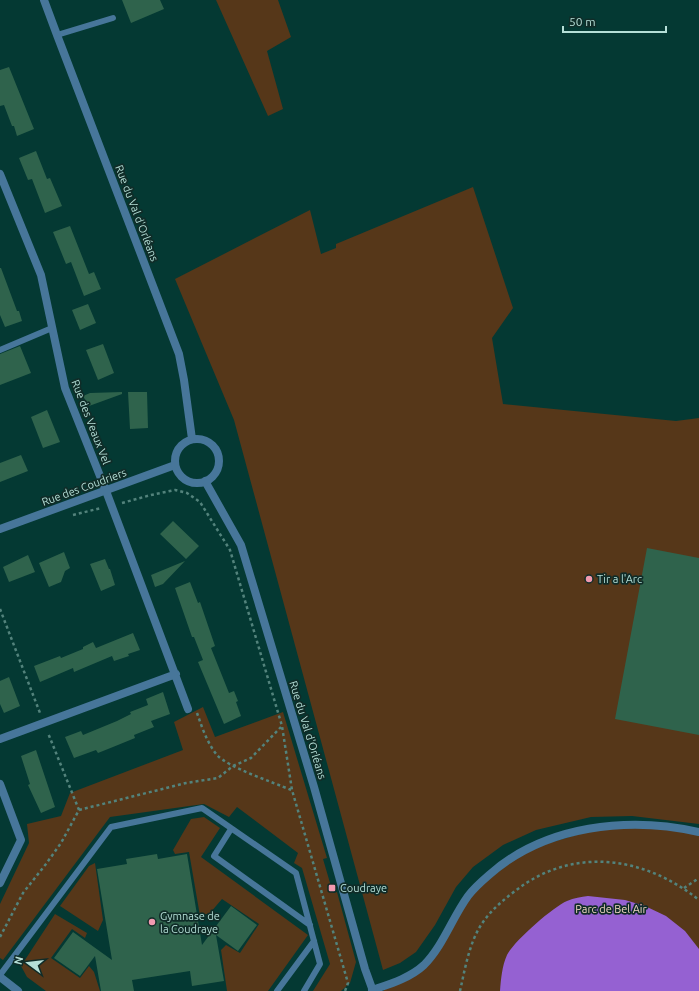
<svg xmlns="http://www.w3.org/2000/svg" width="699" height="991" font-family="Ubuntu,sans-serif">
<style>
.green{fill:#563719}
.water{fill:#9561d2}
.building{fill:#2f634c}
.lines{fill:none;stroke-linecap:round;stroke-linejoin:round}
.path{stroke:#53837c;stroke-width:2.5;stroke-dasharray:3 3;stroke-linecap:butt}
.service{stroke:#47769a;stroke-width:6}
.minor{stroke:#47769a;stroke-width:8}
.tertiary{stroke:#47769a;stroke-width:8}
.poi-dot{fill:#f19ab0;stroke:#102c28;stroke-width:1.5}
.labels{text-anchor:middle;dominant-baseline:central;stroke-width:3.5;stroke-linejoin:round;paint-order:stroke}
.street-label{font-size:11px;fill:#b5dfd7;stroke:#102c28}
.poi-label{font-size:11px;fill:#b5dfd7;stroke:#102c28;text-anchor:start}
.park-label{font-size:11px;fill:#efd6c0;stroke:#102c28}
</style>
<rect width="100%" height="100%" fill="#043933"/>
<!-- green -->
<path class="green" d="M 216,0 L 278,0 L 291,37 L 267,51 L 283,109 L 268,116 Z
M 473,187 L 513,308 L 492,338 L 503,404 L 676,421 L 699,418 L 699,824 L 632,816 L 591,817 L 536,830 L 503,845 L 473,867 L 456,887 L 435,925 L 416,952 L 400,963 L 383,970 L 234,420 L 175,279 L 310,210 L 321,254 L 336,248 L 336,244 Z
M 203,707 L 215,737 L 283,712 L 327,858 L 323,859 L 333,893 L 337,892 L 356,962 L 350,983 L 341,991 L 313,991 L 330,964 L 302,868 L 294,863 L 298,853 L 237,807 L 229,817 L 204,804 L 110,817 L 3,960 L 0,958 L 0,904 L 29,843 L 27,824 L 61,816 L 70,793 L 183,750 L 174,722 Z
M 204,817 L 220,828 L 201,857 L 308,935 L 268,991 L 227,991 L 221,950 L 226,945 L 240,953 L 259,924 L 222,899 L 210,913 L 200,916 L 189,852 L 175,854 L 173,850 L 191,819 Z
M 606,826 L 669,826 L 699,833 L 699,991 L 384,991 L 382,987 L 423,965 L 469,895 L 526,850 Z
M 95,863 L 103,920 L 98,931 L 60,906 L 89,866 Z
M 55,914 L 87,933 L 85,938 L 72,929 L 51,958 L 80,978 L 89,966 L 94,972 L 100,991 L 46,991 L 27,977 L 21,966 Z"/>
<!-- water -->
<path class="water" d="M 588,896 L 625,900 L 645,906 L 666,916 L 685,931 L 699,949 L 699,991 L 500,991 C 501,979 502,966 507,955 C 514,941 553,907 567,901 C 574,898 581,897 588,896 Z"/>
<!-- building -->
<path class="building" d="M 122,0 L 160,0 L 164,9 L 131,23 Z
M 9,67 L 34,129 L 17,136 L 14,126 L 12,126 L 4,105 L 0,106 L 0,70 Z
M 36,151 L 47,179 L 50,178 L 62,206 L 45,213 L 32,179 L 28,180 L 19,158 Z
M 70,226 L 89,274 L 94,272 L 101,289 L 84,296 L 71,262 L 66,264 L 53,232 Z
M 0,268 L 1,268 L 17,311 L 19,311 L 22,321 L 5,327 L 0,315 Z
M 88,304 L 96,323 L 80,330 L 72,310 Z
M 103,344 L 114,373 L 98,380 L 86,350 Z
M 20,346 L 31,373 L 0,385 L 0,354 Z
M 122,392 L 122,394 L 89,406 L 83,396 L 90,393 Z
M 128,392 L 147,392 L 148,428 L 130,429 Z
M 47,410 L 60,442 L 43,448 L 31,417 Z
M 21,455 L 28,471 L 0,482 L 0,463 Z
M 173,521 L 199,546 L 186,559 L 160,534 Z
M 647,548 L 699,558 L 699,735 L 615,719 Z
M 64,552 L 70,568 L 65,571 L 61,582 L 49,587 L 39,563 Z
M 28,555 L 35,572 L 9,582 L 3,567 Z
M 105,559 L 109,569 L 110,569 L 115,585 L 101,591 L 90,564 Z
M 185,561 L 163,584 L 155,587 L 151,575 Z
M 190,582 L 198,603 L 200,602 L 215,646 L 211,648 L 229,693 L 234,691 L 238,701 L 236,702 L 241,716 L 224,724 L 198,662 L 203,660 L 194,637 L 192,637 L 175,588 Z
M 133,633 L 140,650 L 128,654 L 129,656 L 114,661 L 112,656 L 74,672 L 73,668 L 40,682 L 34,666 L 60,656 L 61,658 L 83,649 L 83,647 L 93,642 L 96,648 Z
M 9,677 L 20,706 L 4,713 L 0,704 L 0,681 Z
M 163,692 L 170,714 L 151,721 L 154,727 L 134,735 L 135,738 L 113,747 L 98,753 L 96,750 L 74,758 L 65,737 L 81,731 L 83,735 L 117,721 L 131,714 L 130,712 L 148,705 L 146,699 Z
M 36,750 L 55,807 L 41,813 L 28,785 L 30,784 L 21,756 Z
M 157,854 L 158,859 L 187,854 L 202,945 L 231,906 L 257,925 L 238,951 L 216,935 L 224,981 L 192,986 L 190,971 L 132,980 L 134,991 L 101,991 L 95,956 L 80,976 L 54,958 L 73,932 L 112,960 L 97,869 L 127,864 L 126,859 Z"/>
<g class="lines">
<!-- path -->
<path class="path" d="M 122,503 L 151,495 L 175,490 L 187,493 L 200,502 L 230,550 L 282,726 L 292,790 L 348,983 L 345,991
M 73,515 L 101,508
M 0,609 L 40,713
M 197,713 C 202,727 207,743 217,755 C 229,768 273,782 291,790
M 79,810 L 186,783 L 218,778 L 233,766 L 251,758 L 281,727
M 684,888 L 699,878
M 0,937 L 23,893 L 46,864 L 61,843 L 79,810 L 48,733
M 460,991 C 465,969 469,944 481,925 C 490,911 502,901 515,891 C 573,846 644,856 699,900"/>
<!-- service -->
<path class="service" d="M 57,35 L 113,18
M 0,350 L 52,328
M 231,829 L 214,856 L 310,925
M 0,975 L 111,827 L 202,808 L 296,873 L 320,964 L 304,991
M 277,991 L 314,941"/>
<!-- minor -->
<path class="minor" d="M 0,174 L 41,275 L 65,388 L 106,491 L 188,709
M 0,529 L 175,465
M 0,739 L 176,674
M 0,784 L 21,840 L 0,883
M 0,977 L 18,991
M 372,990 C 390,984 410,978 424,965 C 443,946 452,918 468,896 C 474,888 482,881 489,875 C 545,825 629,816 699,832"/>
<!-- tertiary -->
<path class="tertiary" d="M 44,0 L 57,35 L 179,354 L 184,380 L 192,439
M175 461a22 22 0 1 1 44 0a22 22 0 1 1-44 0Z
M 205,481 L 241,545 L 314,787 L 365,969 L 373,991"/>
</g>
<!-- markers -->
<g class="poi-dot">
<circle cx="589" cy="579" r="4"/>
<rect x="328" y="884" width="8" height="8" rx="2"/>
<circle cx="152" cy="922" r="4"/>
</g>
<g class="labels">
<!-- street labels -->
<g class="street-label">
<text transform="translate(137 213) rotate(69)">Rue du Val d'Orléans</text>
<text transform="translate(91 422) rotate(69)">Rue des Veaux Vel</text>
<text transform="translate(84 487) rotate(-20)">Rue des Coudriers</text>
<text transform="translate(308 730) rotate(73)">Rue du Val d'Orléans</text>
</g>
<!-- poi labels -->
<g class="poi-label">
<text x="597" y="579">Tir a l'Arc</text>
<text x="340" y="888">Coudraye</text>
<text x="160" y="916">Gymnase de<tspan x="160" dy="13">la Coudraye</tspan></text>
</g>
<!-- park labels -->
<g class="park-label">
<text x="611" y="909">Parc de Bel Air</text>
</g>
</g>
<!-- north arrow -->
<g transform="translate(28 963) rotate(285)" stroke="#102c28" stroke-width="3" paint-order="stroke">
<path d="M0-3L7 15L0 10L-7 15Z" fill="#b5dfd7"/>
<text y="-6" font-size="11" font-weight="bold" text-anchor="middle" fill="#b5dfd7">N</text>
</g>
<!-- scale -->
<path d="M563 26v6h103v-6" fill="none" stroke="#b5dfd7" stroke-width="2"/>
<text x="569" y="26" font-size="12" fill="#b5dfd7" stroke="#102c28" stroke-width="3" paint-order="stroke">50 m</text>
</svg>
